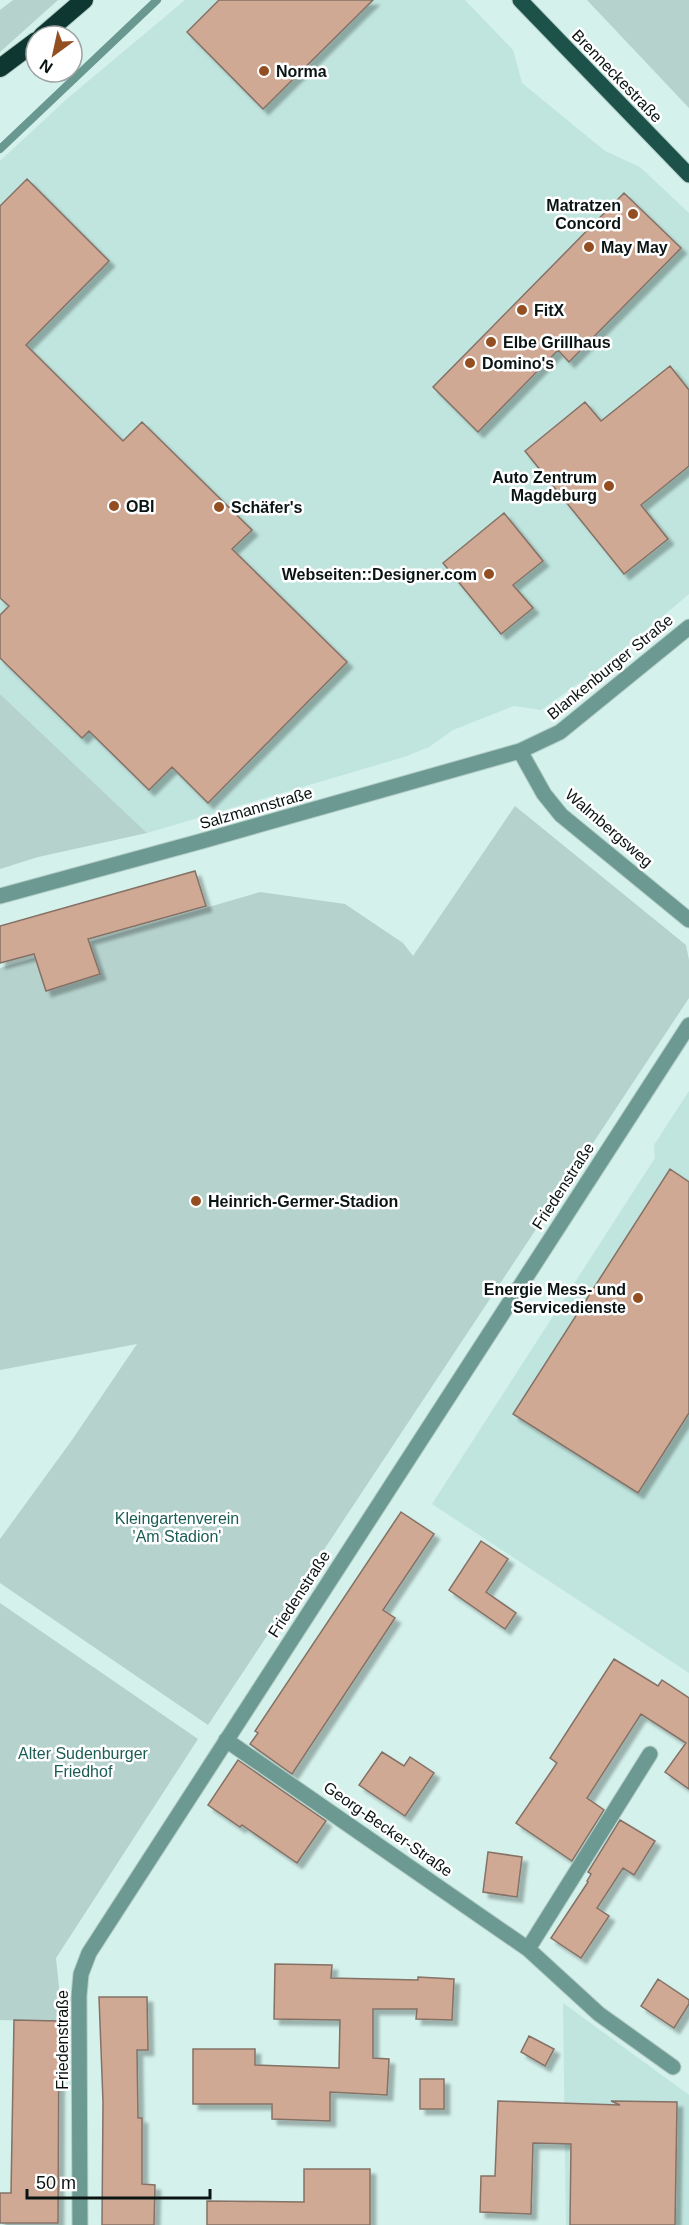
<svg xmlns="http://www.w3.org/2000/svg" width="689" height="2225" font-family="Helvetica,sans-serif">
<style>
.built{fill:#bfe5de}
.green{fill:#b5d2cd}
.lines{fill:none;stroke-linecap:round;stroke-linejoin:round}
.stream{stroke:#689890;stroke-width:8}
.building{fill:#cfa994;stroke:#857166;stroke-width:1.5;filter:url(#shadow)}
.minor-casing{stroke:#b4cec8;stroke-width:17}
.major-casing{stroke:#b4cec8;stroke-width:17}
.highway-casing{stroke:#b4cec8;stroke-width:20}
.minor{stroke:#6c9a92;stroke-width:15}
.major{stroke:#1c524a;stroke-width:15}
.highway{stroke:#0e3731;stroke-width:18}
.poi-dot{fill:#934f22;stroke:#fff;stroke-width:2}
.labels{text-anchor:middle;dominant-baseline:central;stroke-width:5;stroke-linejoin:round;paint-order:stroke}
.poi-label{font-size:16px;font-weight:bold;fill:#0a1413;stroke:#fff;text-anchor:start}
.street-label{font-size:16px;fill:#0a1413;stroke:#fff}
.park-label{font-size:16px;fill:#1b5d55;stroke:#fff}
</style>
<defs>
<filter id="shadow"><feDropShadow dx="5.5" dy="5.5" stdDeviation="1.5" flood-color="#0004"/></filter>
</defs>
<rect width="100%" height="100%" fill="#d4f1eb"/>
<!-- built -->
<path class="built" d="M 185,0 L 465,0 L 513,50 L 522,83 L 605,151 L 640,167 L 689,213 L 689,594 L 606,664 L 541,710 L 514,706 L 453,730 L 429,747 L 404,757 L 147,833 L 0,694 L 0,161 L 68,98 Z
M 689,1091 L 689,1673 L 432,1504 L 655,1158 L 654,1145 Z
M 563,2003 L 689,2095 L 689,2225 L 566,2225 Z"/>
<!-- green -->
<path class="green" d="M 13,0 L 58,0 L 0,52 L 0,10 Z
M 587,0 L 689,0 L 689,108 Z
M 0,694 L 147,833 L 38,857 L 0,869 Z
M 515,806 L 686,945 L 689,960 L 689,998 L 208,1725 L 0,1583 L 0,1539 L 72,1440 L 137,1344 L 0,1370 L 0,968 L 260,892 L 345,904 L 403,943 L 413,956 Z
M 0,1603 L 198,1739 L 56,1958 L 59,1987 L 59,2022 L 0,2020 Z"/>
<g class="lines">
<!-- stream -->
<path class="stream" d="M 0,149 L 157,0"/>
</g>
<!-- building -->
<path class="building" d="M 219,0 L 373,0 L 263,109 L 187,32 Z
M 27,179 L 109,261 L 26,345 L 123,441 L 142,422 L 252,530 L 232,549 L 347,662 L 208,803 L 172,767 L 149,790 L 89,731 L 82,738 L 0,658 L 0,615 L 9,606 L 0,598 L 0,206 Z
M 624,193 L 681,248 L 569,362 L 558,350 L 478,432 L 433,387 Z
M 670,366 L 689,390 L 689,466 L 641,505 L 668,539 L 624,574 L 525,451 L 585,402 L 601,421 Z
M 504,513 L 543,561 L 513,585 L 533,608 L 501,634 L 443,563 Z
M 195,871 L 206,906 L 88,939 L 100,974 L 46,991 L 34,954 L 0,963 L 0,926 Z
M 670,1169 L 689,1182 L 689,1413 L 638,1493 L 513,1414 Z
M 401,1512 L 434,1534 L 383,1610 L 395,1618 L 292,1774 L 250,1744 L 258,1733 L 255,1731 Z
M 481,1541 L 508,1559 L 486,1592 L 516,1613 L 505,1629 L 449,1590 Z
M 614,1659 L 658,1686 L 662,1680 L 689,1698 L 689,1789 L 665,1772 L 686,1743 L 641,1714 L 587,1798 L 604,1810 L 572,1861 L 516,1823 L 557,1763 L 550,1758 Z
M 382,1752 L 404,1766 L 410,1757 L 434,1773 L 405,1816 L 359,1785 Z
M 238,1760 L 326,1821 L 297,1863 L 242,1825 L 240,1827 L 208,1805 Z
M 620,1820 L 655,1841 L 634,1875 L 623,1868 L 597,1908 L 609,1916 L 581,1958 L 551,1938 L 588,1882 L 587,1881 L 591,1874 L 588,1872 Z
M 488,1852 L 522,1857 L 517,1897 L 483,1892 Z
M 275,1964 L 332,1965 L 331,1978 L 418,1980 L 418,1977 L 454,1979 L 452,2020 L 416,2019 L 417,2009 L 373,2009 L 373,2058 L 389,2059 L 387,2095 L 330,2092 L 330,2121 L 272,2119 L 272,2104 L 193,2104 L 193,2049 L 255,2049 L 255,2065 L 339,2068 L 340,2020 L 274,2019 Z
M 658,1979 L 689,2000 L 689,2004 L 674,2028 L 641,2006 Z
M 99,1997 L 147,1997 L 148,2050 L 137,2050 L 138,2118 L 142,2118 L 142,2184 L 155,2185 L 154,2225 L 102,2225 L 103,2102 Z
M 14,2020 L 59,2021 L 58,2223 L 0,2223 L 0,2193 L 11,2193 Z
M 529,2036 L 554,2049 L 545,2066 L 521,2052 Z
M 420,2079 L 444,2079 L 444,2109 L 420,2109 Z
M 498,2101 L 620,2105 L 611,2101 L 677,2102 L 675,2225 L 570,2225 L 571,2144 L 533,2143 L 531,2214 L 480,2212 L 481,2176 L 495,2176 Z
M 304,2169 L 370,2169 L 370,2225 L 207,2225 L 207,2201 L 304,2202 Z"/>
<g class="lines">
<!-- minor casing -->
<g class="minor-casing">
<path id="minor" d="M 520,751 L 544,794 L 561,815 L 689,920
M 0,896 L 202,841 L 520,751 L 560,732 L 689,627
M 226,1740 L 528,1949 L 599,2014 L 673,2067
M 528,1949 L 650,1754
M 80,2225 L 79,1996 L 81,1974 L 89,1953 L 689,1025"/>
</g>
<!-- major casing -->
<g class="major-casing">
<path id="major" d="M 520,0 L 689,175"/>
</g>
<!-- highway casing -->
<g class="highway-casing">
<path id="highway" d="M 42,36 L 84,0
M 0,68 L 36,41"/>
</g>
<!-- minor -->
<use href="#minor" class="minor"/>
<!-- major -->
<use href="#major" class="major"/>
<!-- highway -->
<use href="#highway" class="highway"/>
</g>
<!-- markers -->
<g class="poi-dot">
<circle cx="264" cy="71" r="6"/>
<circle cx="633" cy="214" r="6"/>
<circle cx="589" cy="247" r="6"/>
<circle cx="522" cy="310" r="6"/>
<circle cx="491" cy="342" r="6"/>
<circle cx="470" cy="363" r="6"/>
<circle cx="609" cy="486" r="6"/>
<circle cx="114" cy="506" r="6"/>
<circle cx="219" cy="507" r="6"/>
<circle cx="489" cy="574" r="6"/>
<circle cx="196" cy="1201" r="6"/>
<circle cx="638" cy="1298" r="6"/>
</g>
<g class="labels">
<!-- poi labels -->
<g class="poi-label">
<text x="276" y="71">Norma</text>
<text x="621" y="205" text-anchor="end">Matratzen<tspan x="621" dy="18">Concord</tspan></text>
<text x="601" y="247">May May</text>
<text x="534" y="310">FitX</text>
<text x="503" y="342">Elbe Grillhaus</text>
<text x="482" y="363">Domino's</text>
<text x="597" y="477" text-anchor="end">Auto Zentrum<tspan x="597" dy="18">Magdeburg</tspan></text>
<text x="126" y="506">OBI</text>
<text x="231" y="507">Schäfer's</text>
<text x="477" y="574" text-anchor="end">Webseiten::Designer.com</text>
<text x="208" y="1201">Heinrich-Germer-Stadion</text>
<text x="626" y="1289" text-anchor="end">Energie Mess- und<tspan x="626" dy="18">Servicedienste</tspan></text>
</g>
<!-- street labels -->
<g class="street-label">
<text transform="translate(617 76) rotate(46)">Brenneckestraße</text>
<text transform="translate(610 667) rotate(-39)">Blankenburger Straße</text>
<text transform="translate(256 808) rotate(-16)">Salzmannstraße</text>
<text transform="translate(609 828) rotate(41)">Walmbergsweg</text>
<text transform="translate(563 1186) rotate(-57)">Friedenstraße</text>
<text transform="translate(299 1594) rotate(-57)">Friedenstraße</text>
<text transform="translate(388 1829) rotate(35)">Georg-Becker-Straße</text>
<text transform="translate(62 2040) rotate(-90)">Friedenstraße</text>
</g>
<!-- park labels -->
<g class="park-label">
<text x="177" y="1518">Kleingartenverein<tspan x="177" dy="18">'Am Stadion'</tspan></text>
<text x="83" y="1753">Alter Sudenburger<tspan x="83" dy="18">Friedhof</tspan></text>
</g>
</g>
<!-- north arrow -->
<g transform="translate(54 54) rotate(213)"><circle r="28" fill="#ffffff" stroke="#9da1a1" stroke-width="1.5"/>
<path d="M0-4.5L10 22L0 15L-10 22Z" fill="#934f22"/>
<text y="-9" font-size="16" font-weight="bold" text-anchor="middle" fill="#0a1413">N</text>
</g>
<!-- scale -->
<path d="M27 2189v9h183v-9" fill="none" stroke="#0a1413" stroke-width="3"/>
<text x="36" y="2189" font-size="18" fill="#0a1413" stroke="#ffffff" stroke-width="4.5" paint-order="stroke">50 m</text>
</svg>
